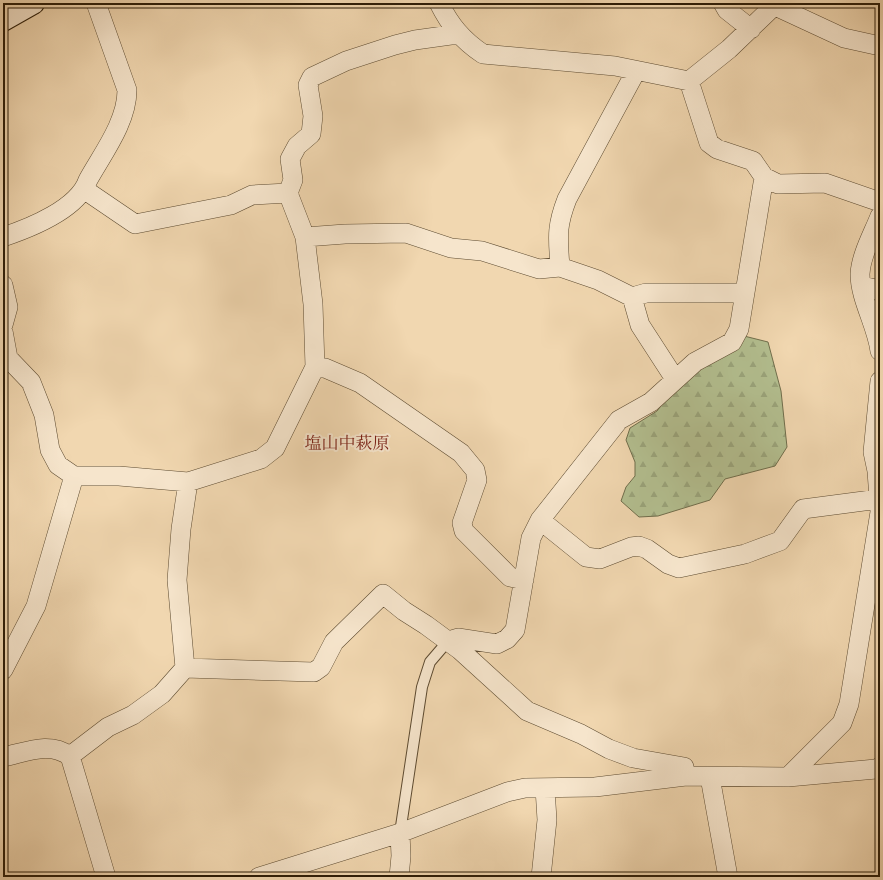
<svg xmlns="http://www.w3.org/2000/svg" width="883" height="880" font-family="'EB Garamond','Noto Serif JP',serif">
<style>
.forest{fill:url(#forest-firs);stroke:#706e4c}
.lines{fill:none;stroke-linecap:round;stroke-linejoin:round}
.lane-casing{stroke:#5d4b31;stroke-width:12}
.street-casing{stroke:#5d4b31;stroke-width:20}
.secondary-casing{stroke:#2c1c07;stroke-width:24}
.lane{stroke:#f6e5cc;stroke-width:10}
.street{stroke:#f6e5cc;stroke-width:19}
.secondary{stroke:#f6e5cc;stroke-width:22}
.labels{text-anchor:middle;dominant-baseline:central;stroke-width:4;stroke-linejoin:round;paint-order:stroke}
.quarter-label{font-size:17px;fill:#7a1f14;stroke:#f6e5cc}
</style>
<defs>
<pattern id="forest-firs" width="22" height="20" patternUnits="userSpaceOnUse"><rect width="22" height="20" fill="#b3bf90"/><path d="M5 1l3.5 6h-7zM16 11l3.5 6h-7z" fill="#9aa47b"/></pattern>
</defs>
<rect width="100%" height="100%" fill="#f1d7b0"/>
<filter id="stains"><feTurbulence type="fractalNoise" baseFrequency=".005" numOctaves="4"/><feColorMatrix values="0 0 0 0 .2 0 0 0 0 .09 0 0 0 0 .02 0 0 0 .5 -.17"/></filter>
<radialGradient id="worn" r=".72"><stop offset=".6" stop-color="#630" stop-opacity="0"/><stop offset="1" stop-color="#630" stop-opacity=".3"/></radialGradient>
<!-- forest -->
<path class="forest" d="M 744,336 L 768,342 L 781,391 L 787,447 L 775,466 L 725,479 L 710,500 L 658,516 L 639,517 L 621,501 L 626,487 L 635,476 L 635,462 L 626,440 L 630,428 L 657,411 L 673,390 Z"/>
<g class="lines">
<!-- lane casing -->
<g class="lane-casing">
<path id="lane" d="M 400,833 L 422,687 L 430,662 L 448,641"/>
</g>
<!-- street casing -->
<g class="street-casing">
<path id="street" d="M 439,3 C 450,25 462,40 483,54 L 615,66 L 689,81 L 729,49 L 777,3
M 723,3 L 727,10 L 751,29
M 775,6 L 844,38 L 880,46
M 689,81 L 709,143 L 717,149 L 753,161 L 764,177 L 778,184 L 825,183 L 880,202
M 85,190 L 135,224 L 231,205 L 252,195 L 288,193 L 305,237 L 345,234 L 406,233 L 451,248 L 482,251 L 539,269 L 560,267 L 598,280 L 632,297 L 640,325 L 675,379
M 288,193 L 293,180 L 290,159 L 297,146 L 311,134 L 313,116 L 308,85 L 312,77 L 346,61 L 395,45 L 415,40 L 458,34
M 880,216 C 873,234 861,255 860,274 C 860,299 877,326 880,351
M 3,237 C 30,228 78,209 88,180 C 103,153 127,122 127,90 L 96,3
M 560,267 C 558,238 556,227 567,199 L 636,71
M 3,285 L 8,307 L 3,325
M 862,286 L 880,290
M 632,297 L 646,293 L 745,293
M 3,331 L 8,358 L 31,382 L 44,415 L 50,450 L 58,465 L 74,476 L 119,476 L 188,482 L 261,459 L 275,448 L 315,367 L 313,304 L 305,237
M 315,367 L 325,368 L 360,383 L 461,453 L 475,470 L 477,480 L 462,523 L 464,531 L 510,577 L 524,580
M 540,520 L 586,557 L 600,559 L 631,547 L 639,546 L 647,549 L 668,564 L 679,568 L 745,554 L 780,541 L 803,509 L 879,499
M 448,641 L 458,638 L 497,644 L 507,639 L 515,630 L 531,538 L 540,520 L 619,420 L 651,402 L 695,362 L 732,342 L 739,329 L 764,177
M 185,668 L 177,580 L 181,529 L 188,482
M 3,670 L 36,606 L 74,476
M 70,756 L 108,727 L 133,715 L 162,694 L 185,668 L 314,672 L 321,667 L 334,642 L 383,594 L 404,611 L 426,625 L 460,650 L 527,711 L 581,734 L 609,749 L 633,758 L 684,767 L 686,776
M 3,757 C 27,752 49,741 70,756 L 106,877
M 710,777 L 728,877
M 788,777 L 842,723 L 849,704 L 880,512 L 877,471 L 873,452 L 880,381
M 259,877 L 400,833 L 507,792 L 525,788 L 595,787 L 686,776 L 788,777 L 876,769 L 880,767
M 399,877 L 401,856 L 400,833
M 541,877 L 547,820 L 545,788"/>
</g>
<!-- secondary casing -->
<g class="secondary-casing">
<path id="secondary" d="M 3,20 L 33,3"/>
</g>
<!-- lane -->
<use href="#lane" class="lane"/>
<!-- street -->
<use href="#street" class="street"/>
<!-- secondary -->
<use href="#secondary" class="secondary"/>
</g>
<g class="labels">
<!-- quarter labels -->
<g class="quarter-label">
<text x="347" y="443">塩山中萩原</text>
</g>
</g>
<!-- margin -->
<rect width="883" height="880" fill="none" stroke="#f1d7b0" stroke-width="16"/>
<rect x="4" y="4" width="875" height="872" fill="none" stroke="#2c1c07" stroke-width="2"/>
<rect x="8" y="8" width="867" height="864" fill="none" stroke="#2c1c07"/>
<rect width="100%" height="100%" filter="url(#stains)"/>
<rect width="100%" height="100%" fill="url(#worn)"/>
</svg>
